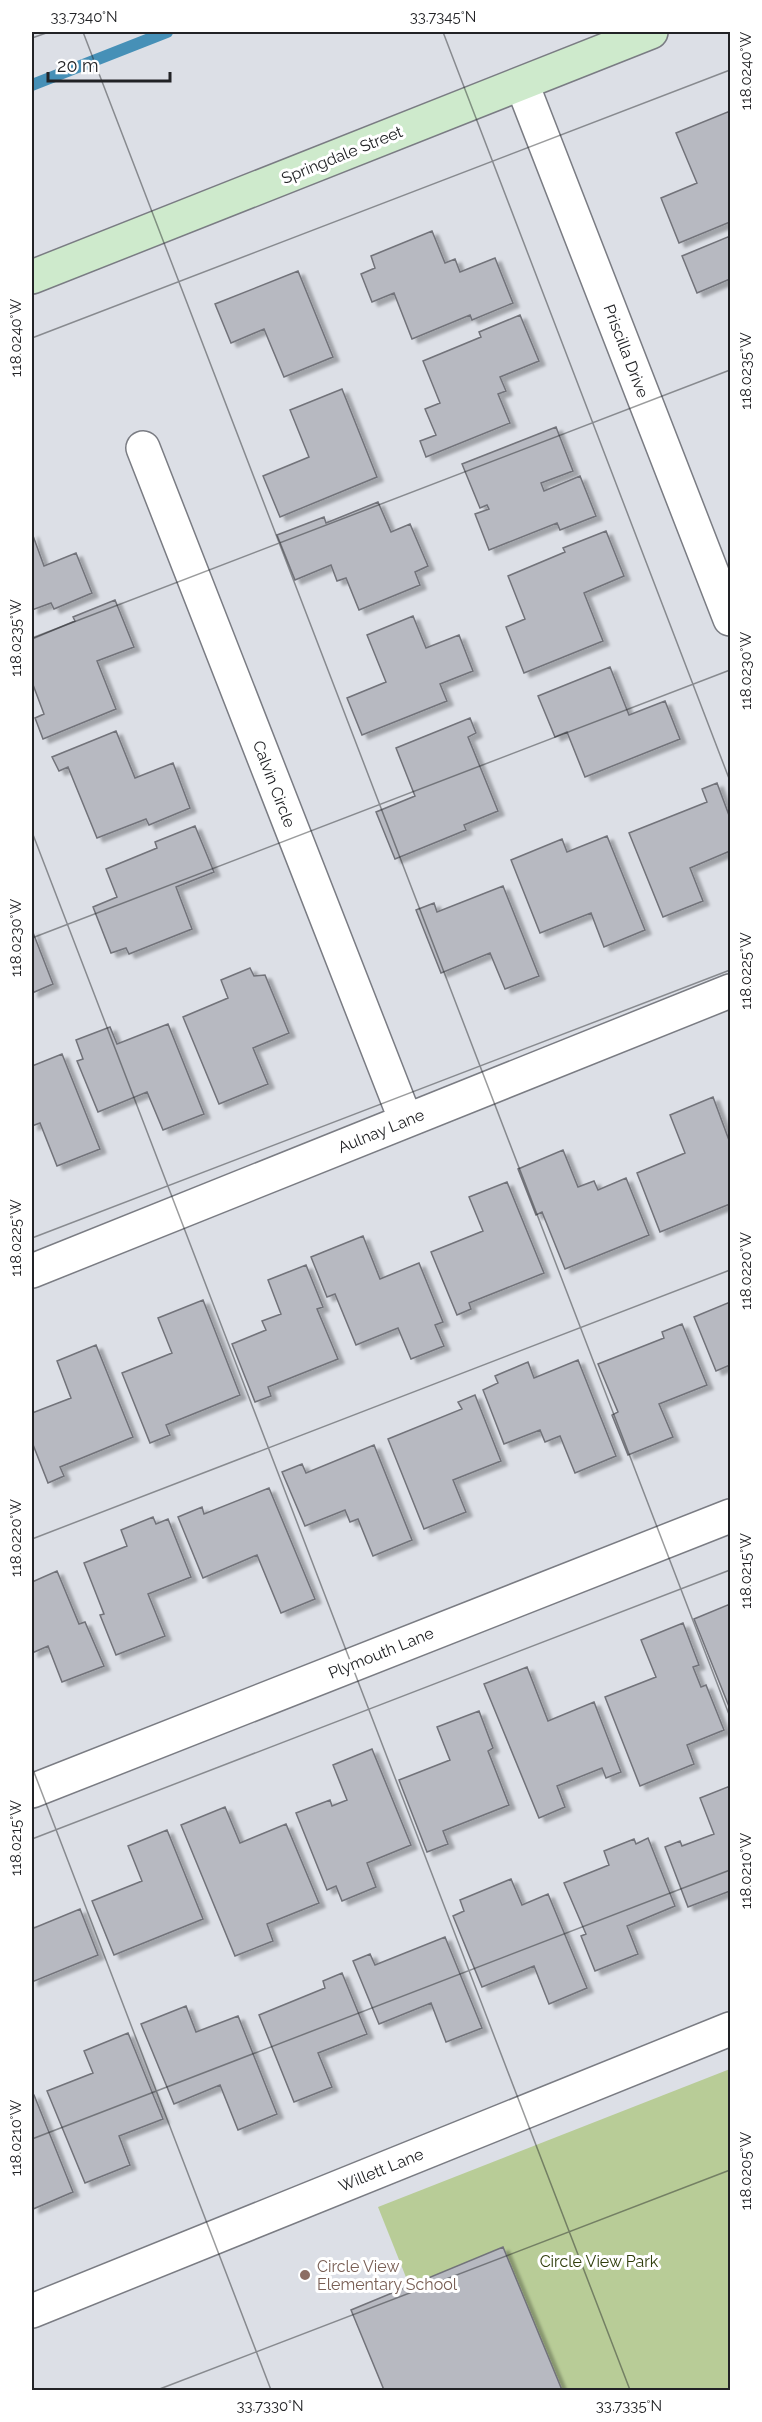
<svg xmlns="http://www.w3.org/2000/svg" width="762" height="2422" font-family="Raleway,sans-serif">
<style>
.park{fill:#b8cc97}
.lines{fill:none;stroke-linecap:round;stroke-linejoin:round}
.stream{stroke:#4690b7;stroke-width:12}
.building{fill:#b7b9c1;stroke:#72737a;stroke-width:1.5;filter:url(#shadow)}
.minor-casing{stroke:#7a7c83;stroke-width:36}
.secondary-casing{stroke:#7a7c83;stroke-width:36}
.minor{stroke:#fff;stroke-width:33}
.secondary{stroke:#ceeacc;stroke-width:33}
.ticks{fill:none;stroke:#222326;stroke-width:1.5;stroke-opacity:0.45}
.education-dot{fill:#8d6e63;stroke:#fff;stroke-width:2}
.labels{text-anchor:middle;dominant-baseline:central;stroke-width:6;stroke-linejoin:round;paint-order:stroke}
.street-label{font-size:16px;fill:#222326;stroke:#fff}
.park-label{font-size:16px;fill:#2f3d0b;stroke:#fff}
.education-label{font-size:16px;fill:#785e54;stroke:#fff;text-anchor:start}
.neatline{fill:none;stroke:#222326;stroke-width:2}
.ticks-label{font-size:15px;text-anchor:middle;fill:#222326}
</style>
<defs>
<filter id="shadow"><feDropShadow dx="6" dy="4" stdDeviation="1.5" flood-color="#0004"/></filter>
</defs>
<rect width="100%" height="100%" fill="#dcdfe6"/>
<!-- park -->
<path class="park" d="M 730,2069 L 730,2390 L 451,2390 L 378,2207 Z"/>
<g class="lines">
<!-- stream -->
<path class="stream" d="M 32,85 L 167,32"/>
</g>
<!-- building -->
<path class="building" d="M 730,111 L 730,222 L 679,243 L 661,198 L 697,183 L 676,133 Z
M 432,231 L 445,263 L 455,259 L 460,272 L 495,258 L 513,303 L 472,320 L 470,315 L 412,339 L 394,293 L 372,302 L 361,274 L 375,268 L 371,256 Z
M 730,236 L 730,279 L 697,293 L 682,256 Z
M 298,271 L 333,357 L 284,377 L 264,329 L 231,343 L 215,304 Z
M 520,315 L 539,361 L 500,377 L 506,391 L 498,394 L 510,423 L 426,457 L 420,441 L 436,435 L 425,409 L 440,403 L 423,361 L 481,337 L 479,332 Z
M 342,389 L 377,477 L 280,517 L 263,476 L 309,457 L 290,410 Z
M 556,427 L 573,471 L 541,483 L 544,491 L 580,476 L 596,516 L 560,530 L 557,523 L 489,550 L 475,514 L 489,509 L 487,505 L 480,508 L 462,464 Z
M 378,502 L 391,532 L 410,524 L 428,566 L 415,572 L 420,585 L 359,610 L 346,578 L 337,581 L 331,565 L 295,580 L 277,535 L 324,517 L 326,523 Z
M 606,531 L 624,576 L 584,593 L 603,641 L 524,673 L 506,627 L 525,619 L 508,576 L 565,552 L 563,548 Z
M 32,533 L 44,566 L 76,553 L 92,593 L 54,609 L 51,603 L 32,610 Z
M 115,600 L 134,647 L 97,661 L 116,709 L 43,739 L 35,718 L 44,714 L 32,682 L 32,639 L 75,621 L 73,617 Z
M 413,616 L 426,648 L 459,635 L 473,671 L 440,684 L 447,701 L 362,735 L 347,698 L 386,682 L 367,635 Z
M 610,667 L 629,715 L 665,701 L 680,739 L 585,777 L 567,732 L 555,737 L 538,696 Z
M 470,718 L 476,733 L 468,737 L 498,811 L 464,825 L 466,830 L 395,859 L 376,812 L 415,796 L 396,748 Z
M 116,731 L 135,778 L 173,763 L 190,808 L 149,825 L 146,819 L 97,838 L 68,767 L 59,771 L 52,757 Z
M 717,783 L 730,818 L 730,851 L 690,868 L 703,901 L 663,917 L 629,833 L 707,802 L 702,789 Z
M 195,826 L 214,872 L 176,887 L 192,929 L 129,954 L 126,948 L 111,953 L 93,907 L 117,897 L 106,869 L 157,848 L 155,842 Z
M 607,836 L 645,930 L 604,947 L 591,913 L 540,933 L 511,860 L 562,839 L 567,852 Z
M 503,886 L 539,976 L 505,989 L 490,953 L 441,973 L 416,910 L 434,903 L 437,912 Z
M 32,930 L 53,984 L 32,993 Z
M 250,968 L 254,976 L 265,975 L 289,1033 L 253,1048 L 268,1084 L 219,1104 L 183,1017 L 228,998 L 221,980 Z
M 168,1024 L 204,1114 L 163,1130 L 147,1092 L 98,1112 L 77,1061 L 83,1059 L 76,1040 L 110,1027 L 117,1044 Z
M 62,1054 L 100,1149 L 57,1166 L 40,1123 L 32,1126 L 32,1066 Z
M 713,1097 L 730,1143 L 730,1204 L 660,1232 L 637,1173 L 685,1153 L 670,1115 Z
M 563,1150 L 578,1187 L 594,1181 L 598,1190 L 626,1178 L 649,1235 L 565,1269 L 542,1212 L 536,1215 L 518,1169 Z
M 507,1182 L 544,1273 L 469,1303 L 471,1309 L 457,1315 L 431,1252 L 483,1231 L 469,1197 Z
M 363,1236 L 380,1279 L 419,1263 L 443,1322 L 435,1325 L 444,1346 L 411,1359 L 398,1328 L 356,1345 L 335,1294 L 327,1297 L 311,1257 Z
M 306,1265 L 323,1307 L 317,1309 L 338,1359 L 268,1387 L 271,1396 L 255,1402 L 232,1344 L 266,1330 L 262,1321 L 281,1314 L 268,1280 Z
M 203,1300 L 240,1395 L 166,1425 L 170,1435 L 150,1443 L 122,1373 L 172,1353 L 158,1318 Z
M 730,1302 L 730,1365 L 716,1371 L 694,1317 Z
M 682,1324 L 707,1385 L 659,1404 L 673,1437 L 628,1455 L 612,1415 L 618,1412 L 598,1364 L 664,1338 L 662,1332 Z
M 96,1345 L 133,1437 L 60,1467 L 64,1476 L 48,1483 L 32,1442 L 32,1413 L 71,1398 L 57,1361 Z
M 578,1360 L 616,1456 L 575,1473 L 560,1436 L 545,1442 L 540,1430 L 504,1444 L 483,1390 L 498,1383 L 495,1376 L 528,1362 L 534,1378 Z
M 475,1395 L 501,1461 L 453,1480 L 466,1512 L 424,1529 L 388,1439 L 462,1409 L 458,1402 Z
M 374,1445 L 412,1540 L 373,1556 L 358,1519 L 350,1522 L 345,1510 L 305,1526 L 282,1472 L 302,1464 L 306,1473 Z
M 269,1488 L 315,1599 L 281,1613 L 257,1555 L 203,1578 L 178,1517 L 202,1507 L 204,1514 Z
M 153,1517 L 156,1524 L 168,1519 L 191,1577 L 148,1594 L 165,1636 L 116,1655 L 100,1615 L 104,1614 L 84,1563 L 127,1546 L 121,1530 Z
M 57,1571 L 79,1624 L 85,1622 L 104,1666 L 62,1682 L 48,1646 L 32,1653 L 32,1582 Z
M 730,1604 L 730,1709 L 694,1619 Z
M 683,1623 L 699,1665 L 693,1667 L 701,1687 L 706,1685 L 724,1730 L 687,1745 L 694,1764 L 640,1786 L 605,1697 L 656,1677 L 641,1640 Z
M 527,1667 L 548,1721 L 594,1702 L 621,1772 L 606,1778 L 602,1768 L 557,1786 L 565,1807 L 539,1818 L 484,1684 Z
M 479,1711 L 493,1748 L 488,1751 L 509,1805 L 443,1831 L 448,1844 L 427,1852 L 399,1780 L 450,1760 L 437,1727 Z
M 372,1749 L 411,1845 L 367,1863 L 376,1887 L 342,1901 L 336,1886 L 327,1890 L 296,1813 L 330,1800 L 332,1806 L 347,1800 L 333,1765 Z
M 730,1786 L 730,1891 L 688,1907 L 665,1847 L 680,1841 L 682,1846 L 714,1834 L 700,1798 Z
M 225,1807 L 240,1843 L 286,1824 L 319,1903 L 267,1924 L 273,1941 L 235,1956 L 181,1825 Z
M 167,1830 L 203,1919 L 114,1955 L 92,1901 L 142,1881 L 128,1846 Z
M 648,1838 L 675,1906 L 627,1926 L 638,1954 L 595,1971 L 581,1936 L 586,1934 L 564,1883 L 609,1865 L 604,1851 L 634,1839 L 636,1844 Z
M 511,1879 L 522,1905 L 548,1894 L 587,1988 L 549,2004 L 534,1966 L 482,1987 L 453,1916 L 464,1911 L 460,1900 Z
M 80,1909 L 98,1955 L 32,1982 L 32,1923 L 34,1928 Z
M 445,1937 L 482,2028 L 446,2042 L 431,2003 L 379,2024 L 353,1961 L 370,1954 L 375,1965 Z
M 342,1973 L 367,2034 L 318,2053 L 332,2087 L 294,2102 L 259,2015 L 325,1988 L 323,1981 Z
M 186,2006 L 196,2032 L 238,2016 L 277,2114 L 238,2130 L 220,2085 L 174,2104 L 141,2024 Z
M 128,2033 L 163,2119 L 119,2136 L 130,2165 L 85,2183 L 47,2091 L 93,2073 L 84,2051 Z
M 32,2095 L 34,2095 L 73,2192 L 33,2209 Z
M 503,2247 L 562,2390 L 384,2390 L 351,2310 Z"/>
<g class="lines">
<!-- minor casing -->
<g class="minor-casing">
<path id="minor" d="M 522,84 L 730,619
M 143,448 L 406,1121
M 32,1271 L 730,991
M 32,1791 L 730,1516
M 32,2311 L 730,2029"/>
</g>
<!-- secondary casing -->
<g class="secondary-casing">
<path id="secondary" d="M 32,277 L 651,32"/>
</g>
<!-- minor -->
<use href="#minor" class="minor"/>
<!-- secondary -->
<use href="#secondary" class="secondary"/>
</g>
<!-- ticks -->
<path class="ticks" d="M 83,32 L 730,1717M 443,32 L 730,781M 32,38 L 49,32M 32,338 L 730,70M 32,638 L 730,370M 32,832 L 630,2390M 32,938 L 730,670M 32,1238 L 730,970M 32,1539 L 730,1270M 32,1767 L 271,2390M 32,1839 L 730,1570M 32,2139 L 730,1870M 157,2390 L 730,2170"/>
<!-- markers -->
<circle class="education-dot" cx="305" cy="2275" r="6"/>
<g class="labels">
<!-- street labels -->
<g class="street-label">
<text transform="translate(342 155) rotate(-22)">Springdale Street</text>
<text transform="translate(626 351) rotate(69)">Priscilla Drive</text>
<text transform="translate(274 784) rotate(69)">Calvin Circle</text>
<text transform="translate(381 1131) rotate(-22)">Aulnay Lane</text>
<text transform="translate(381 1653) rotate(-22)">Plymouth Lane</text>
<text transform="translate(381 2170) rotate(-22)">Willett Lane</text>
</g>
<!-- park labels -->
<g class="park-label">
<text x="599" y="2261">Circle View Park</text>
</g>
<!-- education labels -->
<g class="education-label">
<text x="317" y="2266">Circle View<tspan x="317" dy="18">Elementary School</tspan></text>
</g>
</g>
<!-- border -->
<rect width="762" height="2422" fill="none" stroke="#ffffff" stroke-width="66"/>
<!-- scale -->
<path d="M48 72v9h122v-9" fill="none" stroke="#222326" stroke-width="3"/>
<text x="57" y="72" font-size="18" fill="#222326" stroke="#ffffff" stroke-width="4.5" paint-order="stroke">20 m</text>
<rect x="33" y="33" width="696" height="2356" class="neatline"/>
<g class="ticks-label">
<text x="84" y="22">33.7340°N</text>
<text x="443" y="22">33.7345°N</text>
<text transform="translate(746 71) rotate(-90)" y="5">118.0240°W</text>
<text transform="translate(16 338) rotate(-90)" y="5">118.0240°W</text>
<text transform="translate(746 371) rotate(-90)" y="5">118.0235°W</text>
<text transform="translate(16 638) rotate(-90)" y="5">118.0235°W</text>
<text transform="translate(746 671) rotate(-90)" y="5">118.0230°W</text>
<text transform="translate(16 938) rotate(-90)" y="5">118.0230°W</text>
<text transform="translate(746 971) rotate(-90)" y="5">118.0225°W</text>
<text transform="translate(16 1238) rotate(-90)" y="5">118.0225°W</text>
<text transform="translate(746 1271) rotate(-90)" y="5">118.0220°W</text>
<text transform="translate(16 1538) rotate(-90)" y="5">118.0220°W</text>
<text transform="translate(746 1571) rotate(-90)" y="5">118.0215°W</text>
<text transform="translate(16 1838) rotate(-90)" y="5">118.0215°W</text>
<text transform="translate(746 1871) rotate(-90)" y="5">118.0210°W</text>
<text transform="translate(16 2138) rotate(-90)" y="5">118.0210°W</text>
<text transform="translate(746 2171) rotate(-90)" y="5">118.0205°W</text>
<text x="270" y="2411">33.7330°N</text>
<text x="629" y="2411">33.7335°N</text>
</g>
</svg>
